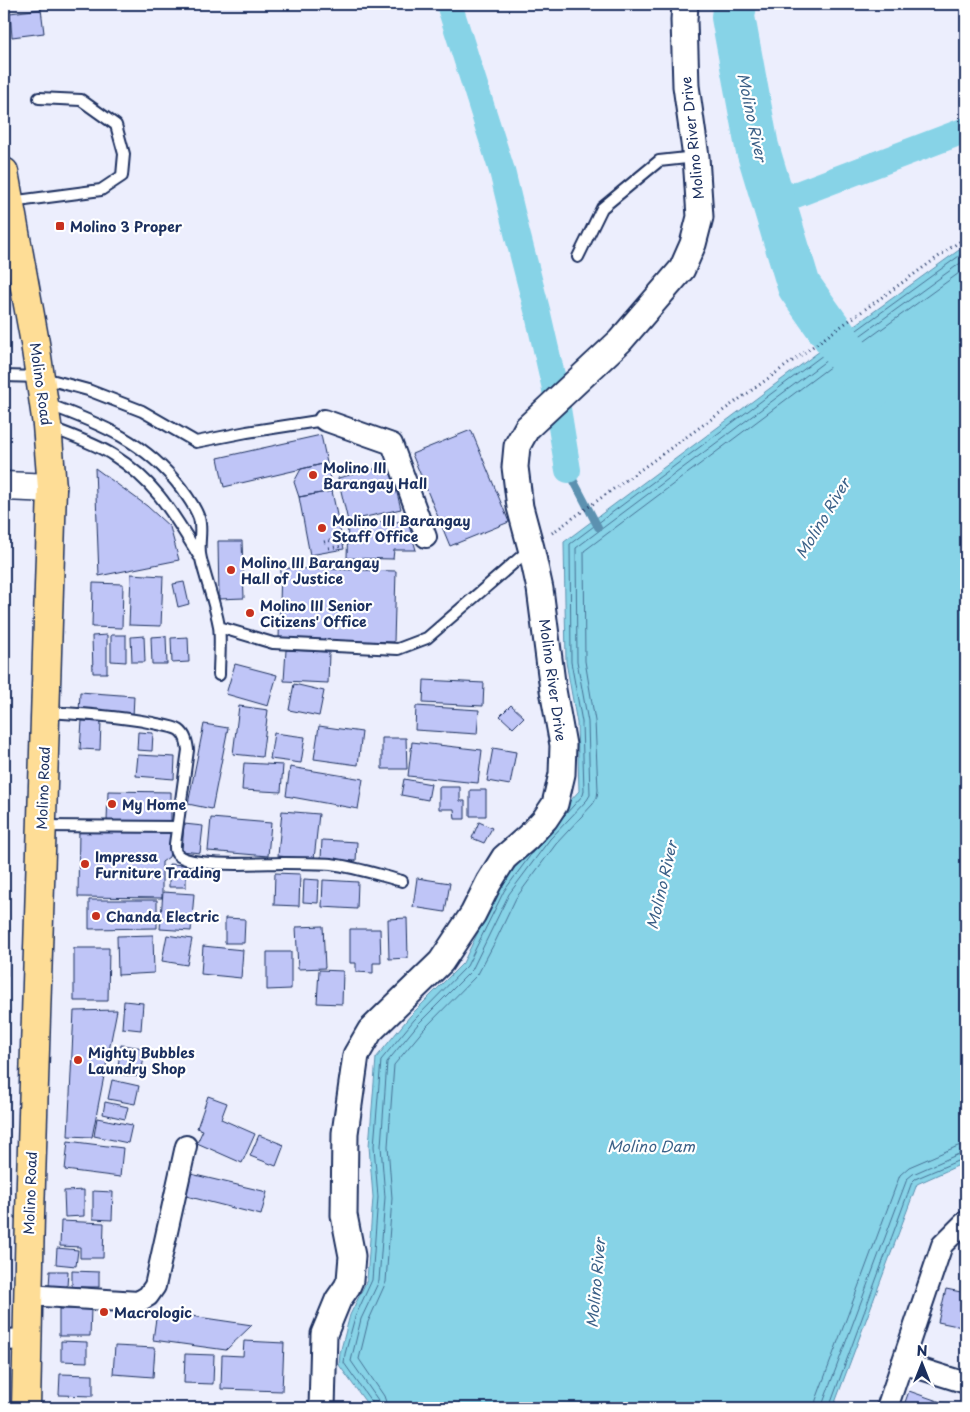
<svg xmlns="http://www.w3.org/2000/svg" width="970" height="1412" font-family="'Playpen Sans',sans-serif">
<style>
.water{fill:#87d3e7;stroke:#5c91b0}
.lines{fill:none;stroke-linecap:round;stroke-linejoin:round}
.shore{stroke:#467195;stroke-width:1}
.stream{stroke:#5c91b0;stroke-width:8}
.canal{stroke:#87d3e7;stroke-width:26}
.river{stroke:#87d3e7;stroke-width:44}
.building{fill:#bfc5f7;stroke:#1b2f5e}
.service-casing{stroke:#1b2f5e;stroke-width:14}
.minor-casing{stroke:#1b2f5e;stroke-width:24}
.tertiary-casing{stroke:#1b2f5e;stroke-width:29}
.secondary-casing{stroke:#1b2f5e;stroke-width:31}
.primary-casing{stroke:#1b2f5e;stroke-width:31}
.path{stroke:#1b2f5e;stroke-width:3;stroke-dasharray:1 4;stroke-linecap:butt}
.service{stroke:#fff;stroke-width:10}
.minor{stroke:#fff;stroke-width:20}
.tertiary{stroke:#fff;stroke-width:25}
.secondary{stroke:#fff;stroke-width:28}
.primary{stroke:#fedd96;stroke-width:28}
.poi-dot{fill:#c8321e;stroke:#fff;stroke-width:2}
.labels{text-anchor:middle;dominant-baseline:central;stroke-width:4.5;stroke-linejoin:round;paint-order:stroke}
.street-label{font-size:14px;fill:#1b2f5e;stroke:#fff}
.poi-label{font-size:14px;font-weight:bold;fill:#1b2f5e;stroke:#fff;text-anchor:start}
.water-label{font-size:15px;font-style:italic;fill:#3b6087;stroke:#fff}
</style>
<rect width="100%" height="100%" fill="#eceefd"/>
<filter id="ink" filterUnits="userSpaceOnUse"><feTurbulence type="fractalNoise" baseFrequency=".02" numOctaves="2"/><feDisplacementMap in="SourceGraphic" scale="10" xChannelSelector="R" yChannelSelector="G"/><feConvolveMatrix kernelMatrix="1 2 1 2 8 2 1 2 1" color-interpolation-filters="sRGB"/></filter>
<g filter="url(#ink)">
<!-- water -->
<path class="water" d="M 966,245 L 966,1162 L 917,1184 L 833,1408 L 370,1408 L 339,1365 L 340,1353 L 350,1315 L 367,1280 L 373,1197 L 369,1146 L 376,1058 L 410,1016 L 463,963 L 499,889 L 542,832 L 579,791 L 577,723 L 566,662 L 564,542 L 836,339 Z"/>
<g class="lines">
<!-- shore -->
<path class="shore" d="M 564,816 L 583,795 L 584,791 L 582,722 L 571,662 L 570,544 L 839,343 L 966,251
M 374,1408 L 373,1404 L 344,1363 L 345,1354 L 355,1317 L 372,1280 L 378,1197 L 374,1146 L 381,1060 L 414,1020 L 467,966 L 504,891 L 535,849
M 380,1408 L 378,1400 L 351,1361 L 361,1319 L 379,1281 L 385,1197 L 381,1146 L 387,1062 L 418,1024 L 472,970 L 509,894 L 550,839 L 587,800 L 590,795 L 588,722 L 577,661 L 576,548 L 843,348 L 966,259
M 388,1408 L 384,1396 L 359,1359 L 368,1322 L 386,1282 L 392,1198 L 388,1146 L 394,1065 L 424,1029 L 478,974 L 496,940 L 516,898 L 556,844 L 593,804 L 597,797 L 598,790 L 595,721 L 585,661 L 584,551 L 847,354 L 966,268
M 815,1408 L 816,1400 L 900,1175 L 909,1167 L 958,1146 L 966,1144
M 822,1408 L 823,1403 L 907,1179 L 913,1174 L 961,1153 L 966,1152
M 829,1408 L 912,1182 L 915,1179 L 962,1159 L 966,1158"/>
<!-- stream -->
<path class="stream" d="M 568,470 L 598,527"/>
<!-- canal -->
<path class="canal" d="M 449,4 L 502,171 L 517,233 L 537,310 L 554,384 L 568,470
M 774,203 L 966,130"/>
<!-- river -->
<path class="river" d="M 735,4 L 733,17 L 757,147 L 799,286 L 871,388"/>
</g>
<!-- building -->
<path class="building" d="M 41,9 L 44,33 L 12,37 L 10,13 Z
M 471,430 L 509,522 L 450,546 L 412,454 Z
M 321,435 L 327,463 L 224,487 L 218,458 Z
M 327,463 L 332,491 L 299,497 L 294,482 L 301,469 Z
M 390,465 L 401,509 L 348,521 L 338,478 Z
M 95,468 L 147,506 L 170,527 L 179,560 L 99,576 Z
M 332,491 L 344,549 L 310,555 L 299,497 Z
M 348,521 L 408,522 L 416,550 L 394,550 L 393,559 L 347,558 Z
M 218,541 L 242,541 L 244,598 L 219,599 Z
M 281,568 L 396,571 L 394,642 L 279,639 Z
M 131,574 L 163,576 L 161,626 L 129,625 Z
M 184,582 L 189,604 L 178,607 L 173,584 Z
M 93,583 L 123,584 L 122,628 L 92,627 Z
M 107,635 L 107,673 L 93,673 L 92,636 Z
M 111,635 L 126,635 L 126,662 L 111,661 Z
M 144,636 L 145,662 L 132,662 L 131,637 Z
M 166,636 L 167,664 L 152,664 L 151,637 Z
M 188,637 L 189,662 L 172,663 L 171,638 Z
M 286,650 L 329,652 L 328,683 L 284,681 Z
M 235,664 L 277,675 L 268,706 L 226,694 Z
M 424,680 L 484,683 L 483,706 L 423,703 Z
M 294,684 L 324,691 L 319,716 L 289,710 Z
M 80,692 L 134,696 L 133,717 L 79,713 Z
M 511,705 L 524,717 L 513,728 L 500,716 Z
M 239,706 L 268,710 L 262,757 L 233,754 Z
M 416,706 L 479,710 L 477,734 L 415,730 Z
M 82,721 L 101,722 L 100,750 L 80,749 Z
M 204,724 L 228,728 L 212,809 L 188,804 Z
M 319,726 L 362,732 L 358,765 L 314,759 Z
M 138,732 L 153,733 L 152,751 L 137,750 Z
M 274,733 L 305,737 L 301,763 L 270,759 Z
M 382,738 L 406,738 L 407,769 L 382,769 Z
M 412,742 L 482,750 L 478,783 L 408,776 Z
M 493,748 L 516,752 L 510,785 L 487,781 Z
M 138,755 L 175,757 L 174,779 L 136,776 Z
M 244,763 L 283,765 L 281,792 L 242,790 Z
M 290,767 L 363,779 L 358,809 L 286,796 Z
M 404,779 L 431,784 L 428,800 L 401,795 Z
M 439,787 L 460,787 L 460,801 L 465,801 L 465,819 L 455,819 L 454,809 L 439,809 Z
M 470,790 L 486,790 L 486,816 L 470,816 Z
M 108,791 L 171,792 L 171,823 L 107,822 Z
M 282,811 L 319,814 L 314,859 L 278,856 Z
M 211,818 L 271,823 L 268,856 L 208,851 Z
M 479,822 L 492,828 L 484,843 L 472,838 Z
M 184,824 L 203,826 L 200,853 L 182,851 Z
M 79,829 L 175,831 L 169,857 L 162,862 L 162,898 L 78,897 Z
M 322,840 L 357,842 L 356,861 L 321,859 Z
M 169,864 L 186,865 L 186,887 L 169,887 Z
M 275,873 L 300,874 L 299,906 L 274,905 Z
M 417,878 L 450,883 L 445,912 L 413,907 Z
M 304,879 L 319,880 L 318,903 L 303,902 Z
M 323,880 L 358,882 L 357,909 L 322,907 Z
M 163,892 L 194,894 L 191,931 L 160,929 Z
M 89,900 L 157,900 L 157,928 L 89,929 Z
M 225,918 L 245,919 L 244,943 L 225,943 Z
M 407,918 L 408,958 L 389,959 L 388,919 Z
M 323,926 L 325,968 L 298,969 L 296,927 Z
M 350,929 L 380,929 L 381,963 L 373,963 L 373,973 L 356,972 L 356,963 L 350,963 Z
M 153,935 L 154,973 L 118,975 L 117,936 Z
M 167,935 L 192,939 L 187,965 L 162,961 Z
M 203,946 L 243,950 L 241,978 L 201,974 Z
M 4,948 L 7,948 L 7,977 L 4,977 Z
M 74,948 L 109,948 L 108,1001 L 74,1001 Z
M 267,952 L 291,952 L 291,989 L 267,990 Z
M 319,970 L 343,971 L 342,1004 L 317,1003 Z
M 124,1001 L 143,1003 L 141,1030 L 122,1028 Z
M 117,1010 L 92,1137 L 68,1136 L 74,1011 Z
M 121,1045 L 145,1048 L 141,1077 L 117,1074 Z
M 112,1080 L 139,1086 L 135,1104 L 108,1099 Z
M 208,1096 L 227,1103 L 221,1119 L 255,1134 L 242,1163 L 197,1143 L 203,1130 L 197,1128 Z
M 105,1102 L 128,1107 L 125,1119 L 103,1114 Z
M 97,1118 L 132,1125 L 128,1143 L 94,1136 Z
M 259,1135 L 284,1145 L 276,1166 L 250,1156 Z
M 68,1141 L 123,1148 L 120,1177 L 65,1170 Z
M 191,1174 L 267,1192 L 261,1215 L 186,1196 Z
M 84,1190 L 84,1216 L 65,1217 L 64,1191 Z
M 93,1191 L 113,1192 L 112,1220 L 93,1219 Z
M 61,1221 L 104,1223 L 103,1258 L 80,1258 L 80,1247 L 60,1246 Z
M 57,1248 L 78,1250 L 76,1266 L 56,1264 Z
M 50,1271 L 68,1271 L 67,1287 L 49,1286 Z
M 72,1271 L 99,1272 L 99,1287 L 72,1287 Z
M 946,1289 L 966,1293 L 966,1309 L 962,1327 L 938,1322 Z
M 59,1309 L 91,1309 L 90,1336 L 59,1336 Z
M 157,1311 L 252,1325 L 226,1350 L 153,1340 Z
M 61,1341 L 87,1342 L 87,1362 L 61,1361 Z
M 244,1341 L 284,1343 L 282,1391 L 221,1389 L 222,1355 L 243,1356 Z
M 115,1346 L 155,1348 L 153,1377 L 113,1374 Z
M 185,1354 L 214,1355 L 213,1384 L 184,1383 Z
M 60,1374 L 93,1375 L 93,1396 L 59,1395 Z
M 909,1391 L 949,1405 L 948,1408 L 903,1408 Z
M 302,1404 L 302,1408 L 287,1408 L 287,1405 Z"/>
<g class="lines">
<!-- service casing -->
<g class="service-casing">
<path id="service" d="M 10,202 L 101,190 L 122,176 L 124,154 L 116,125 L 81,100 L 39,98
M 578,257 L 602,208 L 659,161 L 696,157
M 4,376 L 40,377 L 88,390 L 142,411 L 196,442 L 247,432 L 324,420
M 47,404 C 101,424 146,442 181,488 C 188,497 195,507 199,518 C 203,531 197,546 201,559 C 206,581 215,603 219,626 C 221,641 219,660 219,675
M 50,427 C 69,435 96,444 113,455 C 156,482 173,514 199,556
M 219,627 L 273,643 L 398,649 L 427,638 L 530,549
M 46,712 C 82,714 118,716 153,723 C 161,725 172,726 179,730 C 186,735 187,743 188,750 L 175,844 C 175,848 174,852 178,855 C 193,868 263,863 284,863 C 300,863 316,863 331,864 C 355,867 379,875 402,881
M 42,826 L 177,827"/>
</g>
<!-- minor casing -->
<g class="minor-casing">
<path id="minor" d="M 324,420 L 392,444 L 426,537
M 28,1295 L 138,1302 L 148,1296 L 155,1286 L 186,1146
M 4,1340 L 27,1339
M 902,1363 L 966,1383
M 887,1408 L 942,1245 L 966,1221"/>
</g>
<!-- tertiary casing -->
<g class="tertiary-casing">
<path id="tertiary" d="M 322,1408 L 324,1334 L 338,1300 L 347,1287 L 350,1280 L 352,1256 L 344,1215 L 345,1133 L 356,1055 L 370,1031 L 441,962 L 473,914 L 489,882 L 504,858 L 528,837 L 545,819 L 555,804 L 562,774 L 563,745 L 553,690 L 540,589 L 531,548 L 520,507 L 515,467 L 517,446 L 527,428 L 620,341 L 682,269 L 693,244 L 700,217 L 696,157 L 686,86 L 684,20 L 685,4"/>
</g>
<!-- secondary casing -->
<g class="secondary-casing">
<path id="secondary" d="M 4,486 L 52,488"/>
</g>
<!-- primary casing -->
<g class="primary-casing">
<path id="primary" d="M 4,172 L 35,343 L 47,425 L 52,488 L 30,1214 L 26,1408"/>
</g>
<!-- path -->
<path class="path" d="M 552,533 L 966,237
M 324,542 L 339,538 L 341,546 L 329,548"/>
<!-- service -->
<use href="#service" class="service"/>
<!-- minor -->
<use href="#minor" class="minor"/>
<!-- tertiary -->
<use href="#tertiary" class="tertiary"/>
<!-- secondary -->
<use href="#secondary" class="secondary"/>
<!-- primary -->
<use href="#primary" class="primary"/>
</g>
</g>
<!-- markers -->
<g class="poi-dot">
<rect x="55" y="221" width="10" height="10" rx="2.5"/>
<circle cx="313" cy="475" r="5"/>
<circle cx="322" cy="528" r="5"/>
<circle cx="231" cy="570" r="5"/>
<circle cx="250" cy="613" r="5"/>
<circle cx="112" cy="804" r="5"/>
<circle cx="85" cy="864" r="5"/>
<circle cx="96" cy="916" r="5"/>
<circle cx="78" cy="1060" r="5"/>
<circle cx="104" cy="1312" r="5"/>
</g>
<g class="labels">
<!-- street labels -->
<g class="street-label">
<text transform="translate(692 138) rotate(-96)">Molino River Drive</text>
<text transform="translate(41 384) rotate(82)">Molino Road</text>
<text transform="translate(553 680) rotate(82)">Molino River Drive</text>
<text transform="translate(43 788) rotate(-88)">Molino Road</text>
<text transform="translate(30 1193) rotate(-88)">Molino Road</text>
</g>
<!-- poi labels -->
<g class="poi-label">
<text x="70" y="226">Molino 3 Proper</text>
<text x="323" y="467">Molino III<tspan x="323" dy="16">Barangay Hall</tspan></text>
<text x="332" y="520">Molino III Barangay<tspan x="332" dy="16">Staff Office</tspan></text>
<text x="241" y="562">Molino III Barangay<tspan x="241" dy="16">Hall of Justice</tspan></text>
<text x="260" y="605">Molino III Senior<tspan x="260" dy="16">Citizens' Office</tspan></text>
<text x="122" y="804">My Home</text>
<text x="95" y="856">Impressa<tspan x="95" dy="16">Furniture Trading</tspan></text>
<text x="106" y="916">Chanda Electric</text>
<text x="88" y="1052">Mighty Bubbles<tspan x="88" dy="16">Laundry Shop</tspan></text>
<text x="114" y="1312">Macrologic</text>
</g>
<!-- water labels -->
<g class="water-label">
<text transform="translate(753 117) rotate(78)">Molino River</text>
<text transform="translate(822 518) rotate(-59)">Molino River</text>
<text transform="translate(661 885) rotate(-77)">Molino River</text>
<text x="651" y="1145">Molino Dam</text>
<text transform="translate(595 1283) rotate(-85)">Molino River</text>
</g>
</g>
<!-- margin -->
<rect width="970" height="1412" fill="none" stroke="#fff" stroke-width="20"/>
<rect x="10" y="10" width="950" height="1392" fill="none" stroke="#1b2f5e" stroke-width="2" filter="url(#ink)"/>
<!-- north arrow -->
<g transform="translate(922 1364)" stroke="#ffffff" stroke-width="4" paint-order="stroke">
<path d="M0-4L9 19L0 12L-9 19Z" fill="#1b2f5e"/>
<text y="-8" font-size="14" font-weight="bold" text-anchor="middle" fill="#1b2f5e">N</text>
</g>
</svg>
